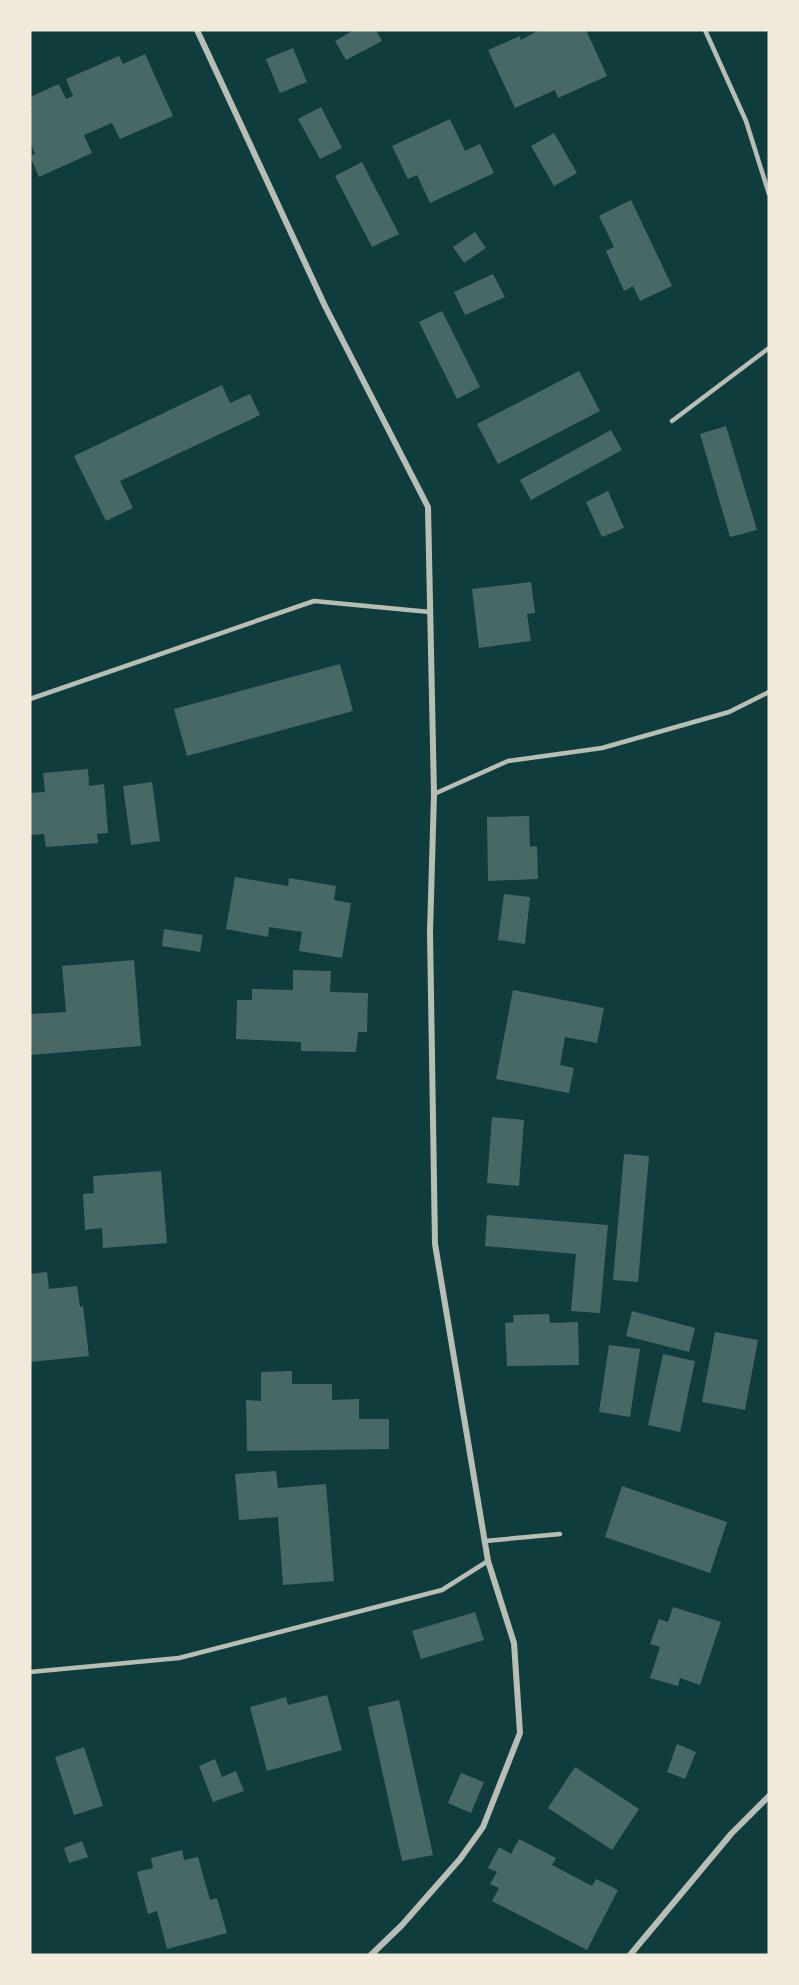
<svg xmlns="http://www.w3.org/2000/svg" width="799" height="1985" font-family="Karla,sans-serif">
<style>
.building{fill:#486865}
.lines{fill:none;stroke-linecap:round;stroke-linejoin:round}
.service{stroke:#b8beb3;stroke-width:4.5}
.minor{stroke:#b8beb3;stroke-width:6}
</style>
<rect width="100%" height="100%" fill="#0f3d3e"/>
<!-- building -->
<path class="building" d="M 354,30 L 376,30 L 382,41 L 346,60 L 335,41 Z
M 539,30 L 586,30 L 607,76 L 558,98 L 555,90 L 515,108 L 488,50 L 520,36 L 521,40 Z
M 293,48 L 307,82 L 280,93 L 266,59 Z
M 145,54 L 173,116 L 120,139 L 112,123 L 84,135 L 92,153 L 39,177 L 30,156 L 35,154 L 30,142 L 30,106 L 32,105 L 30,97 L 59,84 L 66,99 L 73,96 L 66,79 L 119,56 L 123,64 Z
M 321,107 L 342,148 L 320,159 L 298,119 Z
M 450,119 L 465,151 L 480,144 L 494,173 L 430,203 L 417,175 L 408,179 L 392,146 Z
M 554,133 L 577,173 L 554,186 L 531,146 Z
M 362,162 L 399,234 L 372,247 L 335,176 Z
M 631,200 L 672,286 L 640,301 L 633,286 L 624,291 L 606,251 L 614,247 L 599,216 Z
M 475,232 L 486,248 L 464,263 L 453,247 Z
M 493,274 L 505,297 L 465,315 L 454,292 Z
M 442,311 L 480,387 L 457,399 L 419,322 Z
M 579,371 L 600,411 L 498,464 L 477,424 Z
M 222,385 L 230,403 L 250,394 L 260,415 L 120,481 L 133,508 L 106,521 L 74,456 Z
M 726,426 L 757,530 L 730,537 L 700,434 Z
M 611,430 L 622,450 L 531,500 L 520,480 Z
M 608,491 L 624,528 L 602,537 L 586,502 Z
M 531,582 L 535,613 L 527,614 L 531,641 L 479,648 L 472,589 Z
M 340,664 L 353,711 L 187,756 L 174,709 Z
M 88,769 L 89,786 L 104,784 L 108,833 L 97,834 L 98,843 L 46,847 L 44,834 L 30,835 L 30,793 L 45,792 L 43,773 Z
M 152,782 L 160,841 L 131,845 L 123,786 Z
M 529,816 L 530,847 L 537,846 L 538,879 L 488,881 L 487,817 Z
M 235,877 L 288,886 L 289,878 L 336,886 L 334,900 L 351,903 L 342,958 L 299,951 L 302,932 L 269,927 L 268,937 L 226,929 Z
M 504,894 L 530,897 L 525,944 L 498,940 Z
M 164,929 L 203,935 L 200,952 L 162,946 Z
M 134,960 L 141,1046 L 30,1055 L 30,1014 L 66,1012 L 62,966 Z
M 293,970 L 331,971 L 330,992 L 368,993 L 367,1032 L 358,1032 L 356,1052 L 301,1051 L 301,1042 L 236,1039 L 237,1000 L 252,1000 L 252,989 L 293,990 Z
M 513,990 L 604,1008 L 597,1043 L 565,1037 L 560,1065 L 574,1068 L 569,1093 L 496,1079 Z
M 492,1117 L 524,1120 L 519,1186 L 487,1183 Z
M 624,1154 L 649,1156 L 638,1282 L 613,1280 Z
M 161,1171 L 167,1243 L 103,1248 L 102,1228 L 85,1230 L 83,1194 L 94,1193 L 93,1176 Z
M 487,1215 L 608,1225 L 600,1313 L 571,1311 L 576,1254 L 485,1246 Z
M 47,1272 L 49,1289 L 77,1286 L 80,1307 L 83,1306 L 89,1356 L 30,1362 L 30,1274 Z
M 632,1311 L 695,1328 L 689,1352 L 626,1336 Z
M 549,1314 L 550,1323 L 578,1322 L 579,1365 L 507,1366 L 505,1323 L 514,1322 L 513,1315 Z
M 715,1332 L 758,1340 L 745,1410 L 702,1402 Z
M 609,1345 L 640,1349 L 630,1417 L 599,1412 Z
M 663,1354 L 695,1361 L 680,1432 L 648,1425 Z
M 292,1371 L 292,1384 L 332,1384 L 332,1400 L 359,1399 L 359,1419 L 389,1419 L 389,1449 L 247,1451 L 246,1400 L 261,1401 L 261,1372 Z
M 276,1471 L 278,1488 L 326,1484 L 334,1581 L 283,1585 L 278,1517 L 239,1520 L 235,1474 Z
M 622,1486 L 727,1522 L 710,1573 L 605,1537 Z
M 673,1607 L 721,1622 L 700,1685 L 680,1678 L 678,1686 L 650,1678 L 660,1647 L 650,1644 L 659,1619 L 668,1622 Z
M 475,1612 L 484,1640 L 421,1659 L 412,1631 Z
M 327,1695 L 342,1750 L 267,1771 L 250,1707 L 286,1697 L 288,1705 Z
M 399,1700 L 433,1855 L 402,1861 L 368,1707 Z
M 677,1744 L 696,1752 L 685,1779 L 667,1772 Z
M 84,1747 L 103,1806 L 74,1815 L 55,1757 Z
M 215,1759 L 222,1777 L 236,1771 L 244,1791 L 213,1802 L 199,1766 Z
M 575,1767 L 639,1809 L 612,1850 L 548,1808 Z
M 461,1773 L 484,1782 L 471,1813 L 448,1803 Z
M 519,1839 L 556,1858 L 552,1865 L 592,1886 L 596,1879 L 618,1890 L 587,1950 L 492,1901 L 499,1888 L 490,1884 L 497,1872 L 488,1868 L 499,1847 L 511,1854 Z
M 82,1841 L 88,1857 L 69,1863 L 64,1848 Z
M 182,1850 L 184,1860 L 198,1857 L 210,1900 L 217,1898 L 227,1933 L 167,1949 L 157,1911 L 148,1914 L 137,1872 L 153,1868 L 151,1858 Z"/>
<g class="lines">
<!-- service -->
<path class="service" d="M 705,30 L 746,121 L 769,194
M 672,421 L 769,348
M 30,699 L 314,601 L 430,612
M 434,794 L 508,761 L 602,748 L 729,712 L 769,692
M 485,1541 L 560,1534
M 30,1672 L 179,1658 L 442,1590 L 488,1561"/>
<!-- minor -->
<path class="minor" d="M 197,30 L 325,306 L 428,507 L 434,794 L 430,932 L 435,1244 L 488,1561 L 514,1643 L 520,1733 L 483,1827 L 460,1859 L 402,1925 L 371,1955
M 630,1955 L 731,1834 L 769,1796"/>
</g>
<!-- border -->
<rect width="799" height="1985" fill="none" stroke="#f1e9da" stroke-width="63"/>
</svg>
